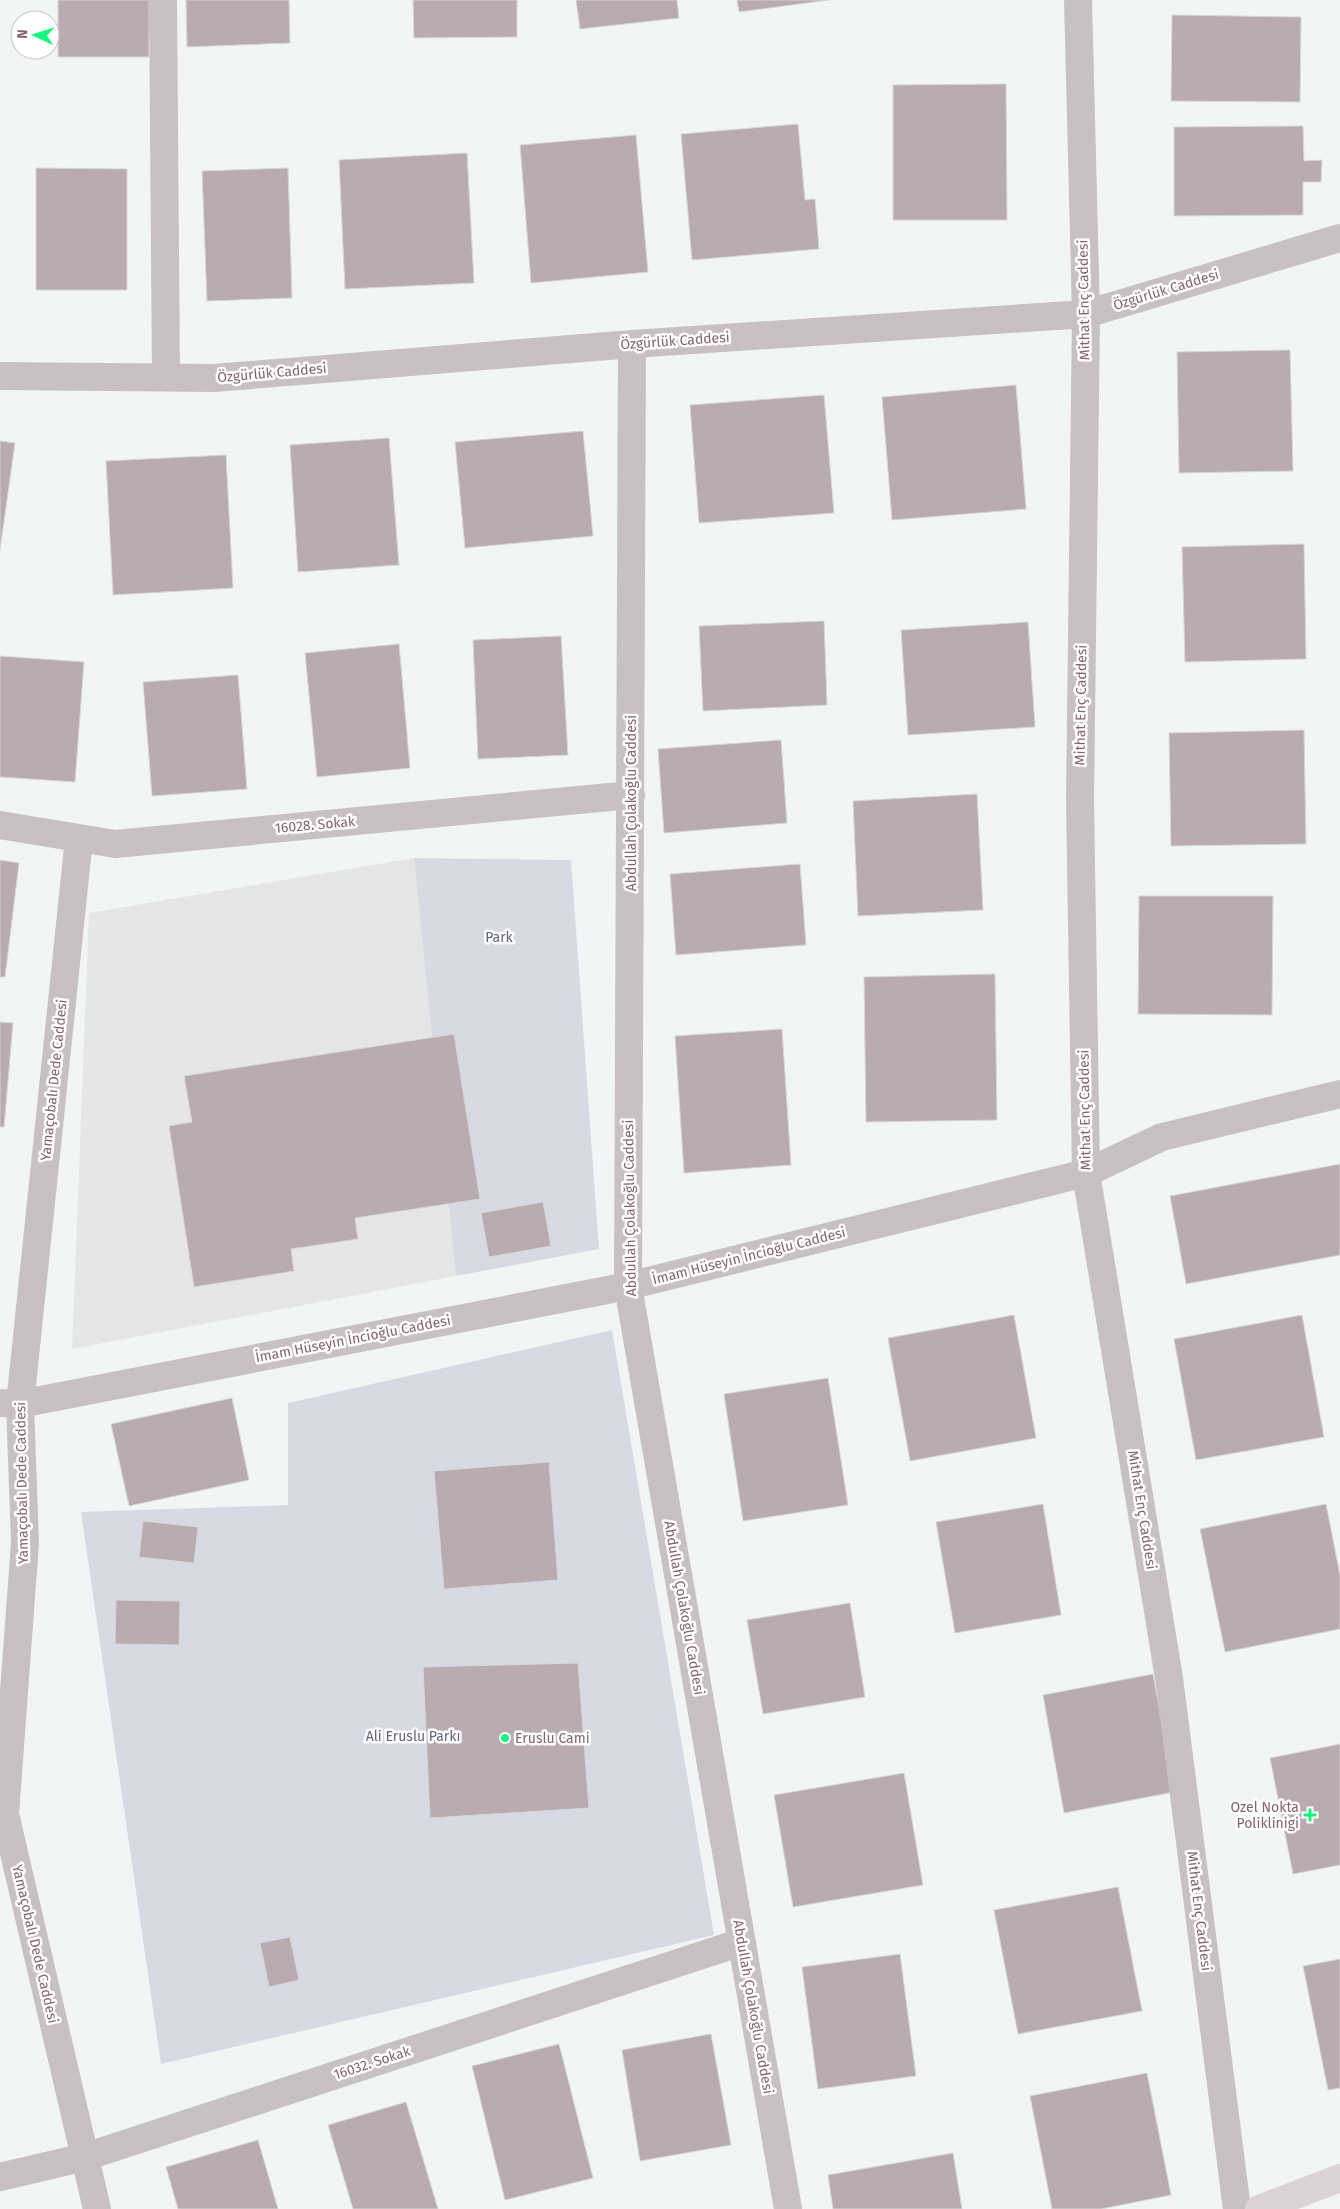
<svg xmlns="http://www.w3.org/2000/svg" width="1340" height="2209" font-family="'Fira Sans',sans-serif">
<style>
.built{fill:#e6e6e7}
.green{fill:#d8dae3}
.building{fill:#baabb1;stroke:#d5d7d8}
.lines{fill:none;stroke-linecap:round;stroke-linejoin:round}
.minor{stroke:#c9c0c3;stroke-width:28}
.major{stroke:#ddd3d6;stroke-width:28}
.poi-dot{fill:#15f47b;stroke:#fff;stroke-width:2}
.labels{text-anchor:middle;dominant-baseline:central;stroke-width:5;stroke-linejoin:round;paint-order:stroke}
.street-label{font-size:14px;fill:#86626e;stroke:#fff}
.park-label{font-size:14px;fill:#62627d;stroke:#fff}
.poi-label{font-size:14px;fill:#86626e;stroke:#fff;text-anchor:start}
</style>
<rect width="100%" height="100%" fill="#f2f5f6"/>
<!-- built -->
<path class="built" d="M 414,858 L 456,1276 L 72,1349 L 89,913 Z"/>
<!-- green -->
<path class="green" d="M 414,858 L 571,860 L 599,1249 L 456,1276 Z
M 612,1330 L 714,1935 L 161,2064 L 81,1512 L 288,1505 L 288,1403 Z"/>
<!-- building -->
<path class="building" d="M 58,0 L 149,0 L 149,57 L 58,57 Z
M 186,0 L 289,0 L 290,43 L 187,47 Z
M 413,0 L 517,0 L 517,37 L 414,38 Z
M 576,0 L 677,0 L 679,18 L 580,29 Z
M 737,0 L 829,0 L 739,12 Z
M 1172,15 L 1301,17 L 1300,102 L 1171,101 Z
M 1006,84 L 1007,220 L 893,220 L 893,85 Z
M 798,124 L 805,200 L 815,199 L 819,249 L 692,260 L 681,134 Z
M 1303,126 L 1304,161 L 1322,160 L 1321,182 L 1303,182 L 1303,215 L 1174,216 L 1174,127 Z
M 636,135 L 648,272 L 531,283 L 520,145 Z
M 467,153 L 474,283 L 345,289 L 339,160 Z
M 36,168 L 127,169 L 127,290 L 36,290 Z
M 288,168 L 292,298 L 207,301 L 202,171 Z
M 1290,350 L 1293,471 L 1179,473 L 1177,352 Z
M 1016,385 L 1026,509 L 892,520 L 882,397 Z
M 824,395 L 834,513 L 699,523 L 690,405 Z
M 583,431 L 593,536 L 465,548 L 455,442 Z
M 389,438 L 399,565 L 298,572 L 290,445 Z
M 0,441 L 15,443 L 0,550 Z
M 226,455 L 233,588 L 113,595 L 106,461 Z
M 1304,544 L 1306,659 L 1185,662 L 1182,547 Z
M 824,621 L 827,705 L 703,711 L 699,626 Z
M 1028,622 L 1035,727 L 908,735 L 901,630 Z
M 561,636 L 568,755 L 478,759 L 473,640 Z
M 399,644 L 410,768 L 317,777 L 305,653 Z
M 0,656 L 84,662 L 75,782 L 0,777 Z
M 238,675 L 247,789 L 152,796 L 143,682 Z
M 1304,730 L 1306,844 L 1171,846 L 1169,733 Z
M 781,740 L 787,823 L 664,833 L 658,749 Z
M 977,794 L 983,910 L 858,916 L 853,801 Z
M 0,860 L 19,863 L 5,977 L 0,977 Z
M 800,864 L 806,945 L 676,955 L 670,874 Z
M 1139,896 L 1273,896 L 1272,1015 L 1138,1014 Z
M 995,974 L 997,1120 L 866,1122 L 864,977 Z
M 0,1022 L 13,1023 L 4,1127 L 0,1127 Z
M 782,1029 L 791,1165 L 684,1173 L 675,1036 Z
M 454,1034 L 480,1199 L 355,1218 L 358,1239 L 291,1249 L 294,1271 L 194,1287 L 169,1126 L 192,1122 L 184,1076 Z
M 1340,1164 L 1340,1255 L 1186,1284 L 1170,1196 Z
M 543,1202 L 551,1246 L 489,1257 L 481,1213 Z
M 1014,1315 L 1036,1438 L 910,1461 L 888,1338 Z
M 1302,1315 L 1324,1437 L 1196,1460 L 1174,1339 Z
M 828,1378 L 848,1505 L 743,1521 L 724,1394 Z
M 232,1398 L 249,1480 L 129,1506 L 111,1424 Z
M 549,1462 L 558,1580 L 444,1589 L 434,1471 Z
M 1043,1504 L 1061,1615 L 955,1633 L 936,1522 Z
M 1326,1504 L 1340,1575 L 1340,1629 L 1225,1652 L 1200,1529 Z
M 143,1521 L 198,1527 L 194,1563 L 139,1557 Z
M 116,1600 L 180,1601 L 179,1645 L 115,1644 Z
M 850,1603 L 865,1697 L 763,1714 L 747,1620 Z
M 578,1663 L 589,1808 L 430,1818 L 423,1667 Z
M 1153,1674 L 1174,1792 L 1064,1813 L 1043,1695 Z
M 1340,1744 L 1340,1865 L 1293,1874 L 1270,1758 Z
M 904,1773 L 923,1885 L 793,1907 L 774,1795 Z
M 1118,1887 L 1142,2011 L 1018,2034 L 994,1910 Z
M 290,1937 L 299,1980 L 269,1987 L 260,1943 Z
M 900,1954 L 916,2076 L 818,2089 L 802,1967 Z
M 1340,1959 L 1340,2088 L 1328,2090 L 1303,1966 Z
M 711,2034 L 731,2145 L 640,2161 L 622,2050 Z
M 559,2044 L 593,2178 L 505,2200 L 472,2066 Z
M 1147,2073 L 1171,2195 L 1101,2209 L 1052,2209 L 1030,2096 Z
M 406,2102 L 438,2209 L 353,2209 L 328,2125 Z
M 258,2140 L 278,2209 L 178,2209 L 166,2167 Z
M 953,2153 L 962,2209 L 833,2209 L 828,2175 Z"/>
<g class="lines">
<!-- minor -->
<path class="minor" d="M 163,0 L 166,378
M 1078,0 L 1086,314 L 1080,800 L 1086,1173 L 1169,1678 L 1237,2209
M 632,344 L 628,1286 L 788,2209
M 0,376 L 214,378 L 632,344 L 1086,314 L 1340,238
M 0,825 L 115,844 L 631,795
M 79,838 L 20,1404 L 25,1543 L 5,1814 L 97,2209
M 0,1403 L 20,1404 L 628,1286 L 1086,1173 L 1162,1137 L 1340,1094
M 0,2177 L 85,2157 L 742,1942"/>
<!-- major -->
<path class="major" d="M 1259,2209 L 1340,2178"/>
</g>
<!-- markers -->
<g class="poi-dot">
<circle cx="505" cy="1738" r="5"/>
<path d="M1307.5 1807.5h5v5h5v5h-5v5h-5v-5h-5v-5h5z"/>
</g>
<g class="labels">
<!-- street labels -->
<g class="street-label">
<text transform="translate(1166 290) rotate(-17)">Özgürlük Caddesi</text>
<text transform="translate(1084 300) rotate(-91)">Mithat Enç Caddesi</text>
<text transform="translate(675 341) rotate(-4)">Özgürlük Caddesi</text>
<text transform="translate(272 373) rotate(-5)">Özgürlük Caddesi</text>
<text transform="translate(1081 705) rotate(-89)">Mithat Enç Caddesi</text>
<text transform="translate(631 803) rotate(-90)">Abdullah Çolakoğlu Caddesi</text>
<text transform="translate(315 825) rotate(-5)">16028. Sokak</text>
<text transform="translate(54 1080) rotate(-84)">Yamaçobalı Dede Caddesi</text>
<text transform="translate(1085 1110) rotate(-91)">Mithat Enç Caddesi</text>
<text transform="translate(630 1208) rotate(-91)">Abdullah Çolakoğlu Caddesi</text>
<text transform="translate(749 1256) rotate(-14)">İmam Hüseyin İncioğlu Caddesi</text>
<text transform="translate(353 1339) rotate(-11)">İmam Hüseyin İncioğlu Caddesi</text>
<text transform="translate(22 1483) rotate(-91)">Yamaçobalı Dede Caddesi</text>
<text transform="translate(1142 1510) rotate(81)">Mithat Enç Caddesi</text>
<text transform="translate(684 1608) rotate(80)">Abdullah Çolakoğlu Caddesi</text>
<text transform="translate(1199 1911) rotate(83)">Mithat Enç Caddesi</text>
<text transform="translate(35 1944) rotate(77)">Yamaçobalı Dede Caddesi</text>
<text transform="translate(753 2007) rotate(80)">Abdullah Çolakoğlu Caddesi</text>
<text transform="translate(372 2063) rotate(-18)">16032. Sokak</text>
</g>
<!-- park labels -->
<g class="park-label">
<text x="499" y="937">Park</text>
<text x="413" y="1736">Ali Eruslu Parkı</text>
</g>
<!-- poi labels -->
<g class="poi-label">
<text x="515" y="1738">Eruslu Cami</text>
<text x="1299" y="1807" text-anchor="end">Ozel Nokta<tspan x="1299" dy="16">Poliklinigi</tspan></text>
</g>
</g>
<!-- north arrow -->
<g transform="translate(35 35) rotate(274)"><circle r="24" fill="#ffffff" stroke="#cfc0c5"/>
<path d="M0-4L9 19L0 12L-9 19Z" fill="#15f47b"/>
<text y="-8" font-size="14" font-weight="bold" text-anchor="middle" fill="#86626e">N</text>
</g>
</svg>
